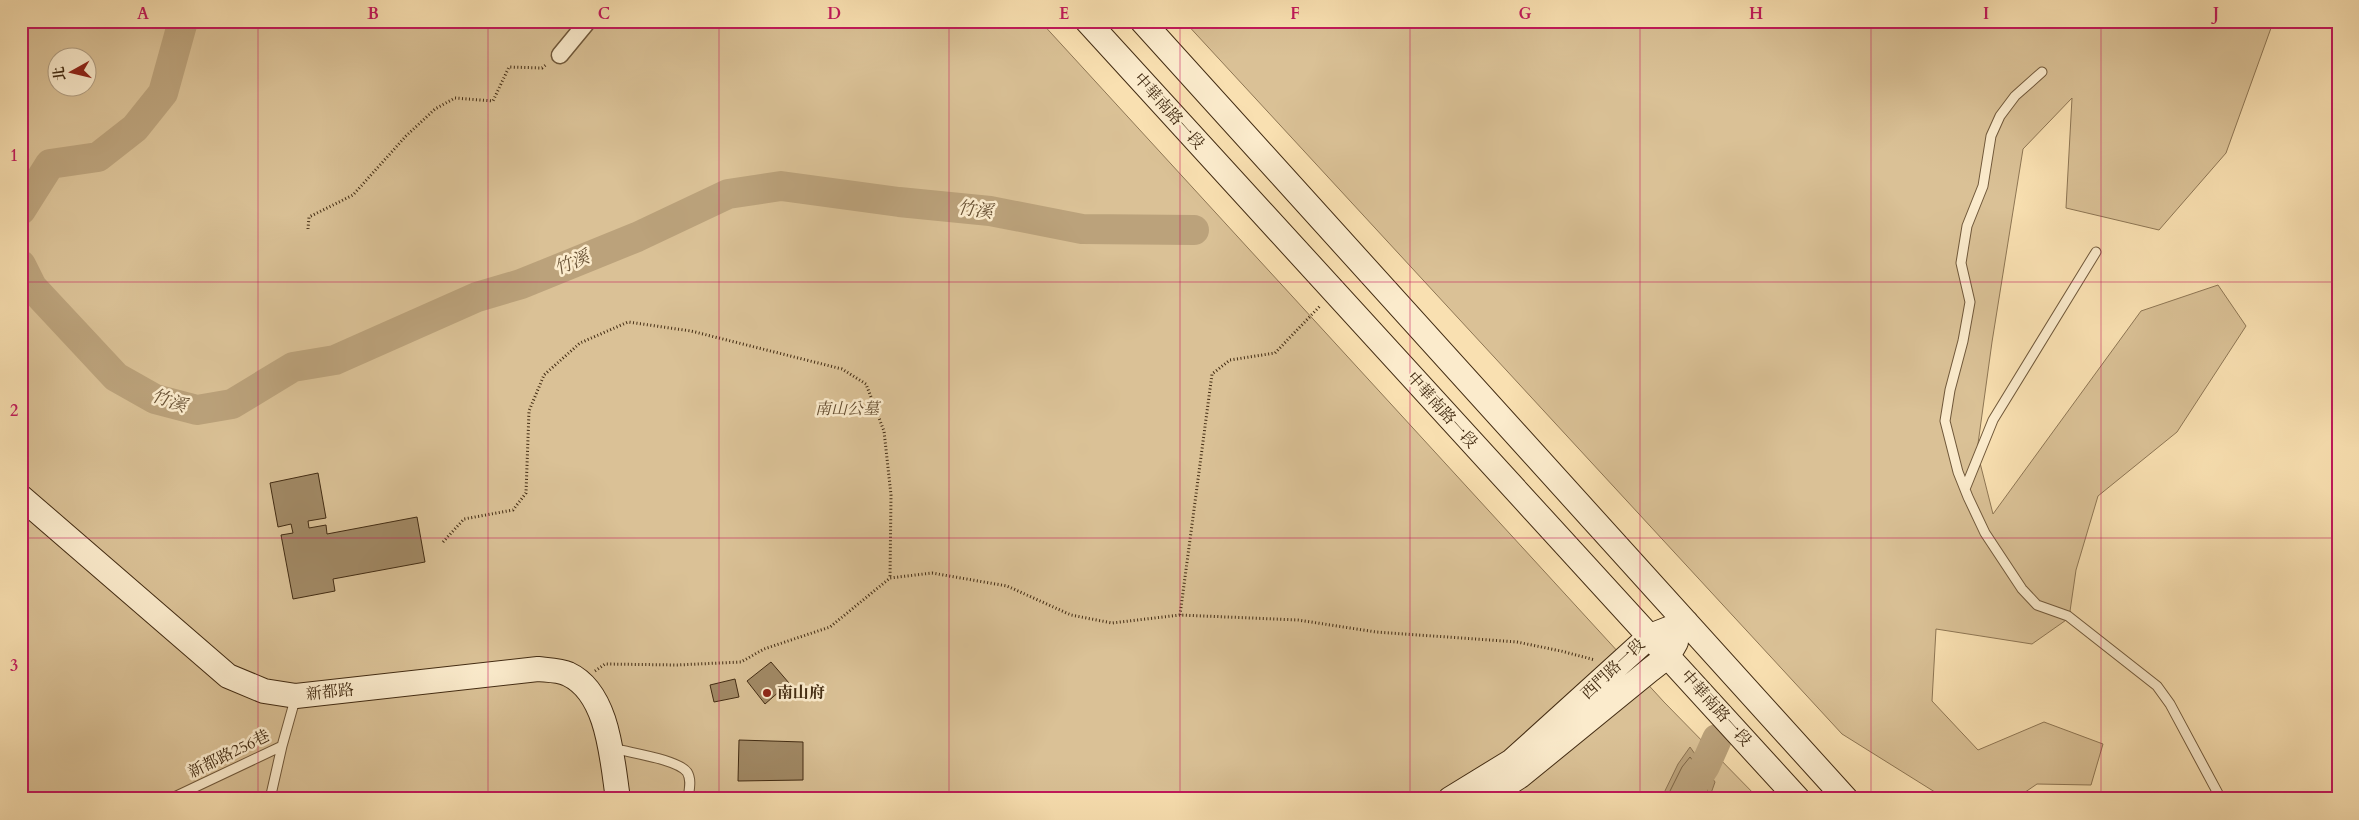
<svg xmlns="http://www.w3.org/2000/svg" width="2359" height="820" font-family="Cardo,'Noto Serif TC',serif">
<style>
.green{fill:#dac196;stroke:#8e7654;fill-rule:evenodd}
.water{fill:#bba27b;stroke:#8b7251}
.lines{fill:none;stroke-linecap:round;stroke-linejoin:round}
.shore{stroke:#7e6646;stroke-width:1}
.river{stroke:#bba27b;stroke-width:30}
.building{fill:#a18965;stroke:#422b12}
.lane-casing{stroke:#70583a;stroke-width:11}
.street-casing{stroke:#70583a;stroke-width:19}
.secondary-casing{stroke:#422b12;stroke-width:26}
.path{stroke:#422b12;stroke-width:3;stroke-dasharray:1 2.5;stroke-linecap:butt}
.lane{stroke:#fbebcc;stroke-width:9}
.street{stroke:#fbebcc;stroke-width:16}
.secondary{stroke:#fbebcc;stroke-width:24}
.grid{fill:none;stroke:#c2185b;stroke-width:1;stroke-opacity:0.55}
.poi-dot{fill:#8f2418;stroke:#fbebcc;stroke-width:2}
.labels{text-anchor:middle;dominant-baseline:central;stroke-width:5;stroke-linejoin:round;paint-order:stroke}
.street-label{font-size:16px;fill:#422b12;stroke:#fbebcc}
.park-label{font-size:16px;font-style:italic;fill:#60492c;stroke:#fbebcc}
.poi-label{font-size:16px;font-weight:bold;fill:#422b12;stroke:#fbebcc;text-anchor:start}
.water-label{font-size:18px;font-style:italic;fill:#664f32;stroke:#fbebcc}
.neatline{fill:none;stroke:#c2185b;stroke-width:2}
.grid-label{font-size:16px;text-anchor:middle;font-weight:bold;fill:#c2185b}
</style>
<rect width="100%" height="100%" fill="#f9e0b1"/>
<filter id="stains"><feTurbulence type="fractalNoise" baseFrequency=".004" numOctaves="4"/><feColorMatrix values="0 0 0 0 .2 0 0 0 0 .09 0 0 0 0 .02 0 0 0 .5 -.17"/></filter>
<radialGradient id="worn" r=".72"><stop offset=".6" stop-color="#630" stop-opacity="0"/><stop offset="1" stop-color="#630" stop-opacity=".3"/></radialGradient>
<!-- green -->
<path class="green" d="M 21,21 L 1040,21 L 1664,702 L 1759,799 L 21,799 ZM 58,58 L 88,58 L 88,88 L 58,88 Z
M 1184,21 L 2284,21 L 2271,28 L 2226,153 L 2159,230 L 2066,208 L 2072,98 L 2023,149 L 1992,342 L 1977,451 L 1993,514 L 2141,311 L 2218,285 L 2246,326 L 2177,432 L 2098,496 L 2076,570 L 2069,618 L 2032,644 L 1936,629 L 1932,701 L 1978,750 L 2044,722 L 2103,744 L 2091,785 L 2037,784 L 2015,799 L 1946,799 L 1842,734 Z"/>
<!-- water -->
<path class="water" d="M 1690,747 L 1715,782 L 1709,799 L 1657,799 L 1662,797 L 1678,764 Z"/>
<g class="lines">
<!-- shore -->
<path class="shore" d="M 1666,799 L 1682,767 L 1690,757 L 1709,782 L 1705,799
M 1673,799 L 1691,767 L 1703,783 L 1698,799"/>
<!-- river -->
<path class="river" d="M 21,210 L 50,164 L 98,157 L 135,128 L 163,93 L 183,21
M 21,265 L 32,287 L 116,377 L 155,399 L 197,410 L 232,404 L 293,367 L 335,360 L 477,297 L 521,284 L 637,237 L 728,194 L 781,186 L 899,202 L 990,211 L 1082,229 L 1194,230
M 1684,799 L 1705,766 L 1717,739"/>
</g>
<!-- building -->
<path class="building" d="M 318,473 L 326,518 L 308,521 L 309,528 L 326,525 L 327,534 L 417,517 L 425,562 L 333,579 L 335,591 L 293,599 L 281,535 L 293,533 L 291,524 L 278,527 L 270,483 Z
M 771,662 L 789,683 L 765,704 L 747,681 Z
M 735,679 L 739,697 L 714,702 L 710,685 Z
M 739,740 L 803,742 L 803,780 L 738,781 Z"/>
<g class="lines">
<!-- lane casing -->
<g class="lane-casing">
<path id="lane" d="M 2042,72 L 2015,96 L 2000,116 L 1991,136 L 1983,186 L 1967,226 L 1961,263 L 1970,302 L 1963,341 L 1950,390 L 1945,421 L 1958,472 L 1968,497 L 1985,533 L 2022,589 L 2037,605 L 2068,616 L 2157,686 L 2170,704 L 2221,799
M 1965,489 L 1993,420 L 2096,252
M 613,748 C 630,753 677,759 687,772 C 692,780 689,790 688,799
M 170,799 L 282,746 L 296,696
M 270,799 L 282,746"/>
</g>
<!-- street casing -->
<g class="street-casing">
<path id="street" d="M 560,55 L 588,21"/>
</g>
<!-- secondary casing -->
<g class="secondary-casing">
<path id="secondary" d="M 1087,21 L 1798,799
M 1142,21 L 1846,799
M 21,497 L 228,676 L 264,691 L 296,696 L 538,669 C 547,670 560,670 568,674 C 609,693 612,760 618,799
M 1450,799 L 1512,761 L 1650,636 L 1686,622
M 1484,799 L 1520,776 L 1650,670 L 1668,656 L 1676,642"/>
</g>
<!-- path -->
<path class="path" d="M 308,229 L 309,217 L 353,195 L 406,136 L 435,109 L 455,98 L 493,101 L 509,67 L 542,68 L 547,64
M 443,542 L 464,519 L 513,510 L 526,493 L 529,411 L 544,375 L 580,343 L 628,322 L 691,331 L 842,369 L 866,384 L 884,431 L 891,495 L 890,578
M 1180,615 L 1212,374 L 1230,360 L 1275,353 L 1321,305
M 595,671 L 605,664 L 677,665 L 741,662 L 764,649 L 830,627 L 890,578 L 932,573 L 1007,586 L 1071,615 L 1112,623 L 1180,615 L 1298,620 L 1376,632 L 1517,642 L 1561,651 L 1595,660"/>
<!-- lane -->
<use href="#lane" class="lane"/>
<!-- street -->
<use href="#street" class="street"/>
<!-- secondary -->
<use href="#secondary" class="secondary"/>
</g>
<!-- grid -->
<path class="grid" d="M 258,21 L 258,799M 488,21 L 488,799M 719,21 L 719,799M 949,21 L 949,799M 1180,21 L 1180,799M 1410,21 L 1410,799M 1640,21 L 1640,799M 1871,21 L 1871,799M 2101,21 L 2101,799M 21,282 L 2338,282M 21,538 L 2338,538"/>
<!-- markers -->
<circle class="poi-dot" cx="767" cy="693" r="5"/>
<g class="labels">
<!-- street labels -->
<g class="street-label">
<text transform="translate(1169 111) rotate(48)">中華南路一段</text>
<text transform="translate(1442 410) rotate(48)">中華南路一段</text>
<text transform="translate(1613 669) rotate(-43)">西門路一段</text>
<text transform="translate(330 692) rotate(-6)">新都路</text>
<text transform="translate(1716 708) rotate(48)">中華南路一段</text>
<text transform="translate(229 754) rotate(-26)">新都路256巷</text>
</g>
<!-- park labels -->
<g class="park-label">
<text x="847" y="409">南山公墓</text>
</g>
<!-- poi labels -->
<g class="poi-label">
<text x="777" y="693">南山府</text>
</g>
<!-- water labels -->
<g class="water-label">
<text transform="translate(975 210) rotate(8)">竹溪</text>
<text transform="translate(572 263) rotate(-22)">竹溪</text>
<text transform="translate(169 401) rotate(19)">竹溪</text>
</g>
</g>
<!-- margin -->
<rect width="2359" height="820" fill="none" stroke="#f9e0b1" stroke-width="55"/>
<!-- north arrow -->
<g transform="translate(72 72) rotate(262)"><circle r="24" fill="#fbebcc" stroke="#b19e82"/>
<path d="M0-4L9 19L0 12L-9 19Z" fill="#8f2418"/>
<text y="-8" font-size="14" font-weight="bold" text-anchor="middle" fill="#422b12">北</text>
</g>
<rect x="28" y="28" width="2304" height="764" class="neatline"/>
<g class="grid-label">
<text x="143" y="19">A</text>
<text x="373" y="19">B</text>
<text x="604" y="19">C</text>
<text x="834" y="19">D</text>
<text x="1064" y="19">E</text>
<text x="1295" y="19">F</text>
<text x="1525" y="19">G</text>
<text x="1756" y="19">H</text>
<text x="1986" y="19">I</text>
<text x="2216" y="19">J</text>
<text x="14" y="161">1</text>
<text x="14" y="416">2</text>
<text x="14" y="671">3</text>
</g>
<rect width="100%" height="100%" filter="url(#stains)"/>
<rect width="100%" height="100%" fill="url(#worn)"/>
</svg>
